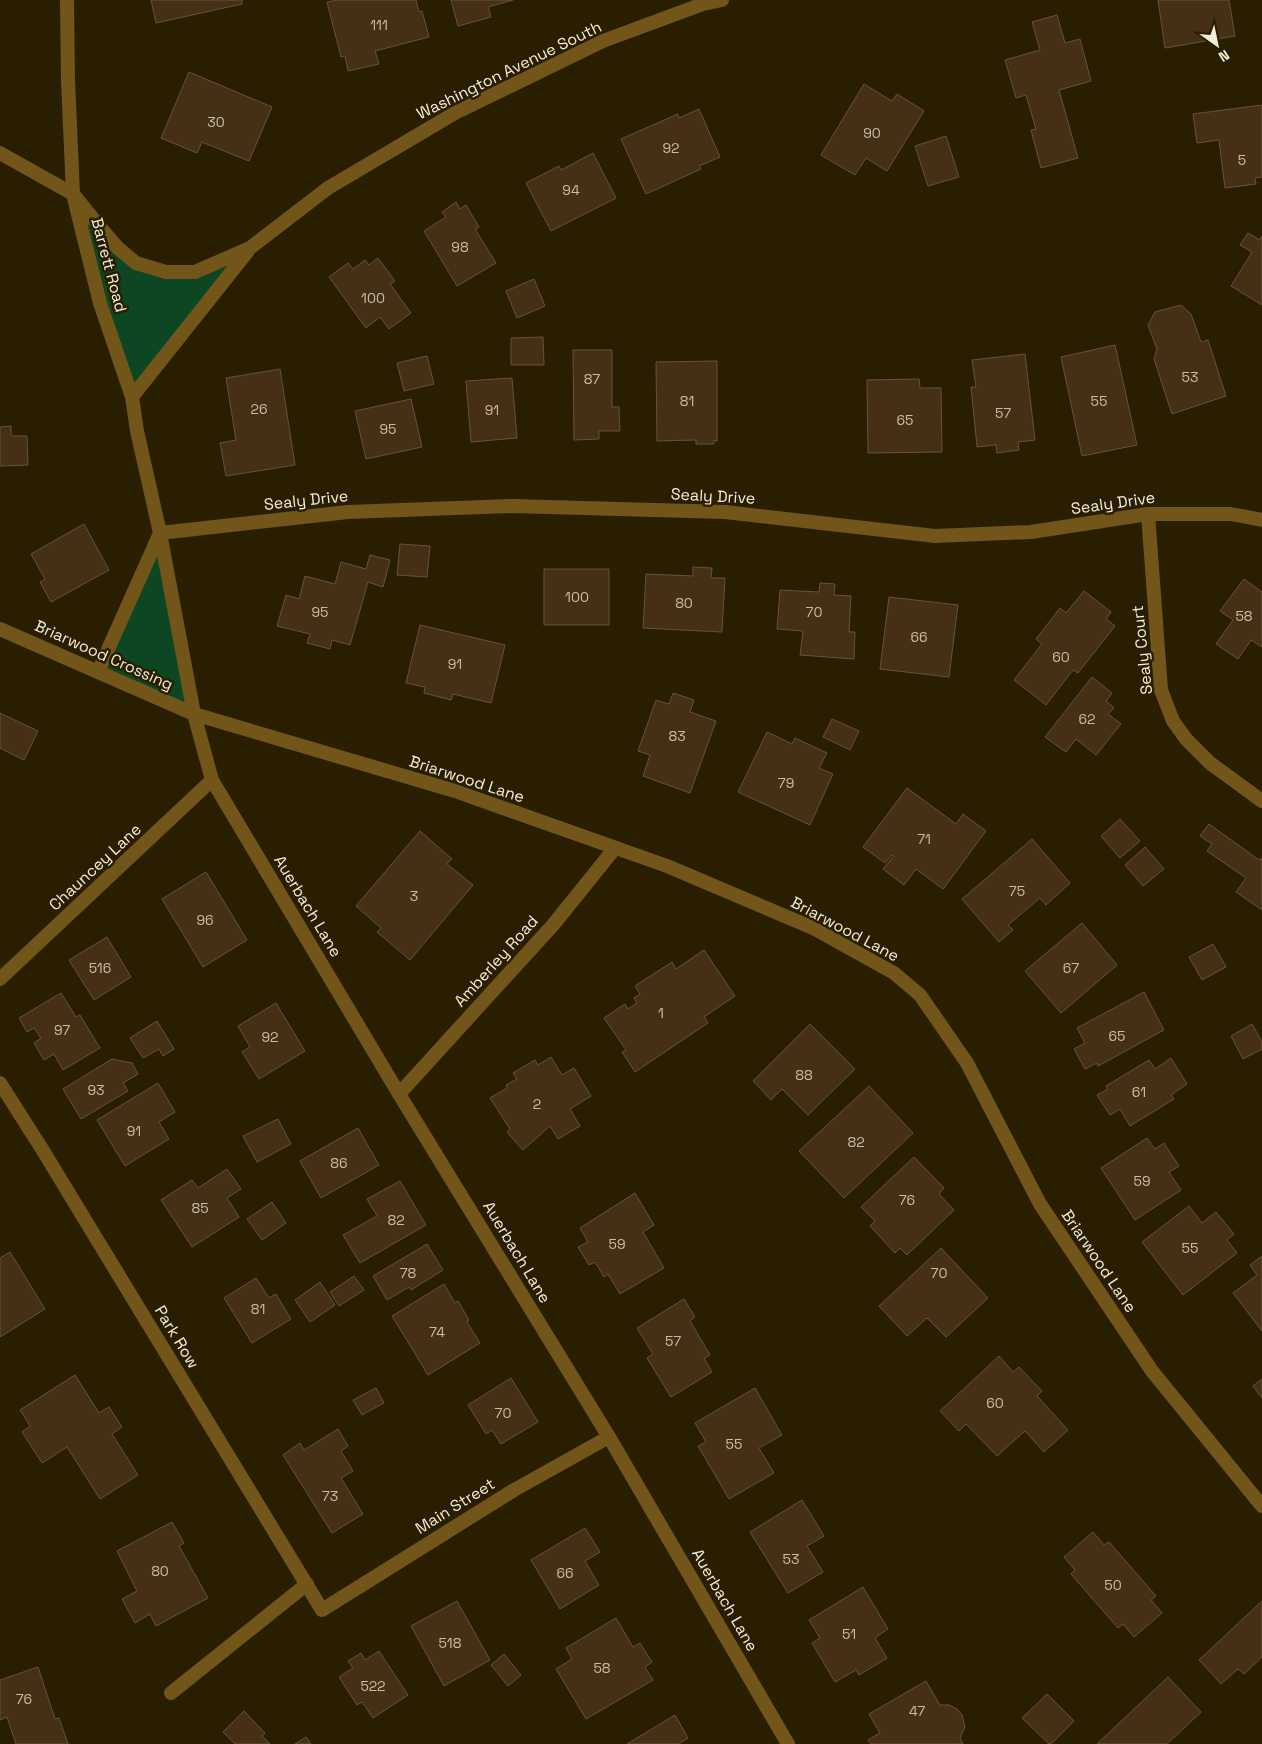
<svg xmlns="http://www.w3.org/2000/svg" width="1262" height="1744" font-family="'Space Grotesk',sans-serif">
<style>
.green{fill:#0d4623}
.building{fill:#453015;stroke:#685238}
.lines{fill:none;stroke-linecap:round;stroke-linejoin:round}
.service{stroke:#725519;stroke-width:14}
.minor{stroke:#725519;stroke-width:14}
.labels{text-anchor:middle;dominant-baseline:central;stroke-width:5;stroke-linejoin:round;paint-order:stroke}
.number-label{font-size:14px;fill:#c8bda9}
.street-label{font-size:16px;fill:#f3ecda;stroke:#2a1e01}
</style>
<rect width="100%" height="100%" fill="#2a1e01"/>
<!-- green -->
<path class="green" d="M 73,194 L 137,263 L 195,272 L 250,248 L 132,397 Z
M 160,533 L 194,714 L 98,672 Z"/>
<!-- building -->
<path class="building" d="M 151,0 L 242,0 L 242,4 L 156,23 Z
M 337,0 L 416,0 L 419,12 L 422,11 L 429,37 L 375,51 L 379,64 L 348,71 L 345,56 L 341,57 L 327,2 Z
M 451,0 L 513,0 L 488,7 L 491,17 L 458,26 Z
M 1158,0 L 1229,0 L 1235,36 L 1165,48 Z
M 1057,15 L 1065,43 L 1080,39 L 1091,81 L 1059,90 L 1078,158 L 1041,168 L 1031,130 L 1036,129 L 1026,95 L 1016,98 L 1005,60 L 1040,50 L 1032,22 Z
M 189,72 L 272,107 L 249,161 L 202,142 L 197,153 L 161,138 Z
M 864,84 L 892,101 L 897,94 L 924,111 L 887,171 L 866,158 L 855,175 L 821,155 Z
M 1262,105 L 1262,177 L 1255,178 L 1256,184 L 1225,188 L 1219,140 L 1197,143 L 1193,114 Z
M 699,109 L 720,157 L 699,166 L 701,169 L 646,194 L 621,139 L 678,114 L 679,118 Z
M 946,136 L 959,177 L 928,186 L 915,146 Z
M 593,153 L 616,198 L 551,231 L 526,183 L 559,166 L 561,170 Z
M 456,202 L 460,209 L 466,205 L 479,227 L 475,229 L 496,263 L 457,286 L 424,231 L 446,217 L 442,212 Z
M 1248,233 L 1260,240 L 1262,236 L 1262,305 L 1231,286 L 1252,252 L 1240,245 Z
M 378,258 L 395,281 L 390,284 L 411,313 L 389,329 L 380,317 L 366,328 L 329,277 L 348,263 L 353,269 L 365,260 L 369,265 Z
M 534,279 L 545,306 L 517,318 L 506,291 Z
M 1181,305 L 1191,314 L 1201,342 L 1208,340 L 1226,396 L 1172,414 L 1154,359 L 1157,349 L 1148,325 L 1155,312 Z
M 543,337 L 544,365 L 511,365 L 511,338 Z
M 1115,345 L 1137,445 L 1082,456 L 1061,357 Z
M 573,350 L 612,350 L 612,407 L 619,407 L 620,431 L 599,431 L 599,439 L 574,440 Z
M 1025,354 L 1035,440 L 1018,442 L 1019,450 L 997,453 L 996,445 L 977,447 L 971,387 L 976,387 L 972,360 Z
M 427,356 L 434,384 L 404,391 L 397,363 Z
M 717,361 L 717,441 L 714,440 L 714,444 L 696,444 L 696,440 L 657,441 L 656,362 Z
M 280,369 L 295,465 L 226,476 L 220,443 L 236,440 L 226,378 Z
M 512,378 L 517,438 L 471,442 L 466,381 Z
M 919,379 L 920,388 L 941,388 L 942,452 L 868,453 L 867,380 Z
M 411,399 L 422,447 L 366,459 L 355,411 Z
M 11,426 L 11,436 L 27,436 L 28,465 L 0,466 L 0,427 Z
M 84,524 L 109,570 L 51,602 L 40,582 L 45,579 L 31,554 Z
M 400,544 L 430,546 L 427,577 L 397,575 Z
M 370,555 L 390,560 L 383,587 L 368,582 L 350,645 L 332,640 L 330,649 L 307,643 L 310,634 L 277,626 L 286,595 L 299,599 L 305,576 L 335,584 L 341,562 L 366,569 Z
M 693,567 L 712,568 L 711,578 L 725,578 L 722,632 L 643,628 L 646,574 L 693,576 Z
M 544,569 L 609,569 L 609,625 L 544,625 Z
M 1244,579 L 1262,592 L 1262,647 L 1251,640 L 1238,659 L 1216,644 L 1233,620 L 1220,611 Z
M 820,583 L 835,584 L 834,595 L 851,596 L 849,632 L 855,632 L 854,659 L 800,655 L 803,631 L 777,629 L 780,590 L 819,592 Z
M 1084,591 L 1111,612 L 1106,619 L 1115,626 L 1078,673 L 1073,670 L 1046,705 L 1014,680 L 1042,644 L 1036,639 L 1060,608 L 1066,613 Z
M 889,597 L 958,605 L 949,677 L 880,669 Z
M 420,625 L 505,645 L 491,703 L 453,694 L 451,700 L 424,693 L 425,687 L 406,683 Z
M 1092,677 L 1112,693 L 1106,701 L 1114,708 L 1108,714 L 1121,724 L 1096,755 L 1076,739 L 1066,752 L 1045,737 Z
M 673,693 L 694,700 L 690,712 L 716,721 L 690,793 L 643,776 L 650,755 L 638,751 L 656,700 L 669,704 Z
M 0,713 L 38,731 L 24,760 L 0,748 Z
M 832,719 L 859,731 L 850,750 L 823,737 Z
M 767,732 L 792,744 L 795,738 L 827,753 L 819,768 L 833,774 L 810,825 L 738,792 Z
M 907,788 L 956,824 L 963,814 L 986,831 L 943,889 L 916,869 L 904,885 L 883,869 L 894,856 L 892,855 L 885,863 L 863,847 Z
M 1120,819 L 1140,841 L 1120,858 L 1101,836 Z
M 1209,824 L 1259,860 L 1262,858 L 1262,910 L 1236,892 L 1246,878 L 1207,851 L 1212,844 L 1200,836 Z
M 420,831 L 452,859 L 447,864 L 473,885 L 410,960 L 377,932 L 381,928 L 356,906 Z
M 1032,839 L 1070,883 L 1046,905 L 1040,898 L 1008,925 L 1013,930 L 999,942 L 962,899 Z
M 1145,847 L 1164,869 L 1143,886 L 1125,865 Z
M 206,872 L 247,940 L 203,967 L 162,899 Z
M 1082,923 L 1117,965 L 1061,1013 L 1025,971 Z
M 107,937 L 131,977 L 94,1000 L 69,960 Z
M 1213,944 L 1226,967 L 1202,980 L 1189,957 Z
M 704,950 L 735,996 L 704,1017 L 708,1023 L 635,1072 L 622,1052 L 626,1050 L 604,1018 L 625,1004 L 628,1009 L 637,1003 L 634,998 L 640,994 L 635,986 L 672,962 L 676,969 Z
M 1144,992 L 1164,1030 L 1098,1066 L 1097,1063 L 1085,1069 L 1074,1049 L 1085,1043 L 1077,1028 Z
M 61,993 L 76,1017 L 80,1015 L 100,1048 L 63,1070 L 54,1054 L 44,1060 L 34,1043 L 41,1038 L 34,1028 L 27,1032 L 19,1018 Z
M 276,1003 L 305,1051 L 259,1079 L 242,1052 L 250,1047 L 238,1026 Z
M 157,1021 L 174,1049 L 163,1056 L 159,1049 L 143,1058 L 130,1038 Z
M 810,1024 L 855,1069 L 808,1115 L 782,1089 L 771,1100 L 753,1081 Z
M 1252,1024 L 1262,1042 L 1262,1049 L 1243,1059 L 1231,1036 Z
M 551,1057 L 562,1075 L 574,1068 L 591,1096 L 570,1109 L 580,1126 L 558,1139 L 550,1126 L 523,1150 L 507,1132 L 510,1129 L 490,1098 L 507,1088 L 506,1085 L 517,1079 L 513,1073 L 535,1060 L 538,1065 Z
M 1171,1058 L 1187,1084 L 1171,1095 L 1174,1099 L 1130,1126 L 1120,1109 L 1110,1115 L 1097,1095 L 1108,1089 L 1106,1086 L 1149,1060 L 1155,1069 Z
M 112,1059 L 132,1063 L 138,1074 L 123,1083 L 128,1091 L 81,1119 L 63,1089 Z
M 158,1083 L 175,1112 L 159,1122 L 169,1139 L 125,1166 L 97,1120 Z
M 869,1086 L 913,1133 L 844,1198 L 799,1151 Z
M 278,1119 L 291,1144 L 257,1162 L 243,1136 Z
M 358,1128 L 379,1165 L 321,1198 L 300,1161 Z
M 1147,1138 L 1155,1149 L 1164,1143 L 1179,1166 L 1169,1172 L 1181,1190 L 1135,1220 L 1101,1168 Z
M 914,1157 L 944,1188 L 939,1194 L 954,1210 L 907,1255 L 900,1248 L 895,1253 L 870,1226 L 875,1221 L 861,1207 Z
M 227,1169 L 241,1189 L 227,1198 L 239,1217 L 192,1247 L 161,1200 L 192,1180 L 198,1188 Z
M 400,1181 L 426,1225 L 360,1263 L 343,1235 L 377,1216 L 367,1199 Z
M 635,1193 L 654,1225 L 643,1232 L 664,1268 L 620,1294 L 608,1274 L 604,1277 L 595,1262 L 589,1265 L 578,1247 L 588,1242 L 580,1228 Z
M 272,1202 L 286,1223 L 262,1240 L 247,1219 Z
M 1189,1206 L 1202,1223 L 1216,1212 L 1234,1234 L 1227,1240 L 1237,1253 L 1183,1295 L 1142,1242 Z
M 427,1244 L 443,1270 L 411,1290 L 409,1287 L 387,1300 L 373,1276 Z
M 941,1248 L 988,1298 L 946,1337 L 927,1318 L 907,1336 L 879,1306 Z
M 10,1252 L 45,1309 L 0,1337 L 0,1258 Z
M 1262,1256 L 1262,1331 L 1233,1293 L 1257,1275 L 1250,1265 Z
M 354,1276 L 364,1290 L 339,1306 L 330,1292 Z
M 256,1278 L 269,1298 L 276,1294 L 291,1319 L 252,1343 L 224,1298 Z
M 320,1282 L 335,1305 L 310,1322 L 295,1300 Z
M 444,1284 L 455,1303 L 458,1301 L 469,1320 L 467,1322 L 480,1343 L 428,1375 L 392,1316 Z
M 684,1299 L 695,1317 L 690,1321 L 710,1355 L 704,1358 L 712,1372 L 671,1397 L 647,1358 L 653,1354 L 637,1328 Z
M 999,1356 L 1013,1372 L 1019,1367 L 1042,1391 L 1037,1396 L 1068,1430 L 1044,1452 L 1025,1431 L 997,1456 L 966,1424 L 959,1431 L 940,1411 Z
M 75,1375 L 99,1413 L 109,1407 L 122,1427 L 112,1434 L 138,1475 L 100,1499 L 67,1447 L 42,1463 L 22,1432 L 30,1426 L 20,1410 Z
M 511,1378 L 538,1422 L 501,1444 L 492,1430 L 486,1434 L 468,1405 Z
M 1262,1379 L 1262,1398 L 1253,1386 Z
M 376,1388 L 384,1403 L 362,1415 L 353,1400 Z
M 755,1388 L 782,1435 L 759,1448 L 774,1473 L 729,1499 L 698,1446 L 706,1442 L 695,1423 Z
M 338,1429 L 348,1446 L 341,1451 L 353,1471 L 341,1478 L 363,1514 L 332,1533 L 283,1455 L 300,1443 L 304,1450 Z
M 802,1500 L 824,1536 L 807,1546 L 823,1572 L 788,1593 L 750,1532 Z
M 172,1522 L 184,1543 L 179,1546 L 208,1598 L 156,1626 L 150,1614 L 135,1623 L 122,1599 L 137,1591 L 117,1551 Z
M 585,1528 L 600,1552 L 585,1561 L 599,1585 L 560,1609 L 531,1560 Z
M 1093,1532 L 1104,1545 L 1109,1542 L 1156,1596 L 1151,1600 L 1162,1613 L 1134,1637 L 1123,1624 L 1118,1628 L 1071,1574 L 1075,1570 L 1064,1557 Z
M 863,1587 L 888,1629 L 875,1638 L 887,1658 L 859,1675 L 856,1670 L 835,1682 L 812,1643 L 820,1638 L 809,1620 Z
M 457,1601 L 490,1660 L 444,1686 L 411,1626 Z
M 1262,1601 L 1262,1657 L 1244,1674 L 1238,1669 L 1221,1684 L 1199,1660 Z
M 616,1618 L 633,1647 L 640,1643 L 652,1662 L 645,1667 L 653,1680 L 586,1719 L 556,1669 L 572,1659 L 566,1648 Z
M 379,1651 L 408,1695 L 373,1718 L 362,1702 L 357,1705 L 339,1677 L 353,1668 L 348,1661 L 361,1653 L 365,1660 Z
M 504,1654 L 521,1675 L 508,1686 L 491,1665 Z
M 38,1667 L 55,1719 L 59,1718 L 68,1744 L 16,1744 L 7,1717 L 0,1720 L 0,1680 Z
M 1168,1677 L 1201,1712 L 1167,1744 L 1097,1744 Z
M 926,1681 L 940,1705 L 949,1705 L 957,1709 L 962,1715 L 965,1727 L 960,1738 L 963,1744 L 871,1744 L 868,1740 L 880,1733 L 869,1714 Z
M 1047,1694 L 1074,1721 L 1051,1744 L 1049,1744 L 1022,1718 Z
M 244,1711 L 265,1733 L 262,1736 L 270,1744 L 235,1744 L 223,1732 Z
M 675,1715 L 688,1738 L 679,1744 L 627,1744 Z
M 306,1737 L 311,1744 L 295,1744 Z"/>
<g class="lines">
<!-- service -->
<path class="service" d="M 171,1693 L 307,1584"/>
<!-- minor -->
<path class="minor" d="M 67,0 L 68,80 L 73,194 L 100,303 L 132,397 L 137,431 L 160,533 L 194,714 L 212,780 L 399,1094 L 609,1437 L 788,1744
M 0,153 L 73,194 L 103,231 L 118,248 L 136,263 L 166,272 L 195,272 L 250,248 L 328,188 L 455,113 L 603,41 L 703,4 L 722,0
M 132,397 L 248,251
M 1148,514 L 1161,690 L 1173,721 L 1186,739 L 1210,763 L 1262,801
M 160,533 L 348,512 L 513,506 L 725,512 L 935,536 L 1031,532 L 1148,514 L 1231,514 L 1262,520
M 0,629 L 194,714 L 455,791 L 667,866 L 813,928 L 894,973 L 920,995 L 967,1063 L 1040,1204 L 1152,1371 L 1262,1506
M 98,672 L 160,533
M 0,979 L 212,780
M 0,1083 L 42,1149 L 322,1610 L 514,1490 L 609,1437
M 399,1094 L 553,925 L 615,848"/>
</g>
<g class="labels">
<!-- number labels -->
<g class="number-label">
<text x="379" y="25">111</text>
<text x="216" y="122">30</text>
<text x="872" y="133">90</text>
<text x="671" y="148">92</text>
<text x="1242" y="160">5</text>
<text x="571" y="190">94</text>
<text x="460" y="247">98</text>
<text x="373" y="298">100</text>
<text x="1190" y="377">53</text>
<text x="592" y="379">87</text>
<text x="687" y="401">81</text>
<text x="1099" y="401">55</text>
<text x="259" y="409">26</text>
<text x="492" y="410">91</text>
<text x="1003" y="413">57</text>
<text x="905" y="420">65</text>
<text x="388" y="429">95</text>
<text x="577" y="597">100</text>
<text x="684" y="603">80</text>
<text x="320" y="612">95</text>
<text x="814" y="612">70</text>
<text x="1244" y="616">58</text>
<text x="919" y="637">66</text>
<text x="1061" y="657">60</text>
<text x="455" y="664">91</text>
<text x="1087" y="719">62</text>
<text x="677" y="736">83</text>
<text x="786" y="783">79</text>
<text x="924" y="839">71</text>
<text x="1017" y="891">75</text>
<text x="414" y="896">3</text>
<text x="205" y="920">96</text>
<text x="100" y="968">516</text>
<text x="1071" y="968">67</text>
<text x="661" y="1013">1</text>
<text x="62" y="1030">97</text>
<text x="1117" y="1036">65</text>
<text x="270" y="1037">92</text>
<text x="804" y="1075">88</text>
<text x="96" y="1090">93</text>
<text x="1139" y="1092">61</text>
<text x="537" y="1104">2</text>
<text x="134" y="1131">91</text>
<text x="856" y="1142">82</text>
<text x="339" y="1163">86</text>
<text x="1142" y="1181">59</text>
<text x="907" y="1200">76</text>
<text x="200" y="1208">85</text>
<text x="396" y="1220">82</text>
<text x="617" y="1244">59</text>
<text x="1190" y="1248">55</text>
<text x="408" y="1273">78</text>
<text x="939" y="1273">70</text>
<text x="258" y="1309">81</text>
<text x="437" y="1332">74</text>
<text x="673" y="1341">57</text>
<text x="995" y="1403">60</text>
<text x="503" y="1413">70</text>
<text x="734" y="1444">55</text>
<text x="330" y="1496">73</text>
<text x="791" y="1559">53</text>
<text x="160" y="1571">80</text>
<text x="565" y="1573">66</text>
<text x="1113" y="1585">50</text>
<text x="849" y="1634">51</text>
<text x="450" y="1643">518</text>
<text x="602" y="1668">58</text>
<text x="373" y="1686">522</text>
<text x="24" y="1699">76</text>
<text x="917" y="1711">47</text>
</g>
<!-- street labels -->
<g class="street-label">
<text transform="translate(509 70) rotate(-26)">Washington Avenue South</text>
<text transform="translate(109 265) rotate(75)">Barrett Road</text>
<text transform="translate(713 496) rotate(3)">Sealy Drive</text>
<text transform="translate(306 500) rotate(-6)">Sealy Drive</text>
<text transform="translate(1113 503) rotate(-8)">Sealy Drive</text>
<text transform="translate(1142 650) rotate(-96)">Sealy Court</text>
<text transform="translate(104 655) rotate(24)">Briarwood Crossing</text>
<text transform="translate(467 779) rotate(18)">Briarwood Lane</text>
<text transform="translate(95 867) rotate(-43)">Chauncey Lane</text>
<text transform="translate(308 906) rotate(59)">Auerbach Lane</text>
<text transform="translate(845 929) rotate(28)">Briarwood Lane</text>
<text transform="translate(496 961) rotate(-48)">Amberley Road</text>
<text transform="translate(517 1252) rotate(59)">Auerbach Lane</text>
<text transform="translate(1099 1261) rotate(56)">Briarwood Lane</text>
<text transform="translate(177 1337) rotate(59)">Park Row</text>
<text transform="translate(455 1506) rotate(-32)">Main Street</text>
<text transform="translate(725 1600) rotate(60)">Auerbach Lane</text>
</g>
</g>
<!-- north arrow -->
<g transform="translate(1217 45) rotate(147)" stroke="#2a1e01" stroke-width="4" paint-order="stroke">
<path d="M0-4L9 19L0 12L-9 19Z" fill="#f3ecda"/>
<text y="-8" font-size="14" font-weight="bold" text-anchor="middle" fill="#f3ecda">N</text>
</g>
</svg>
